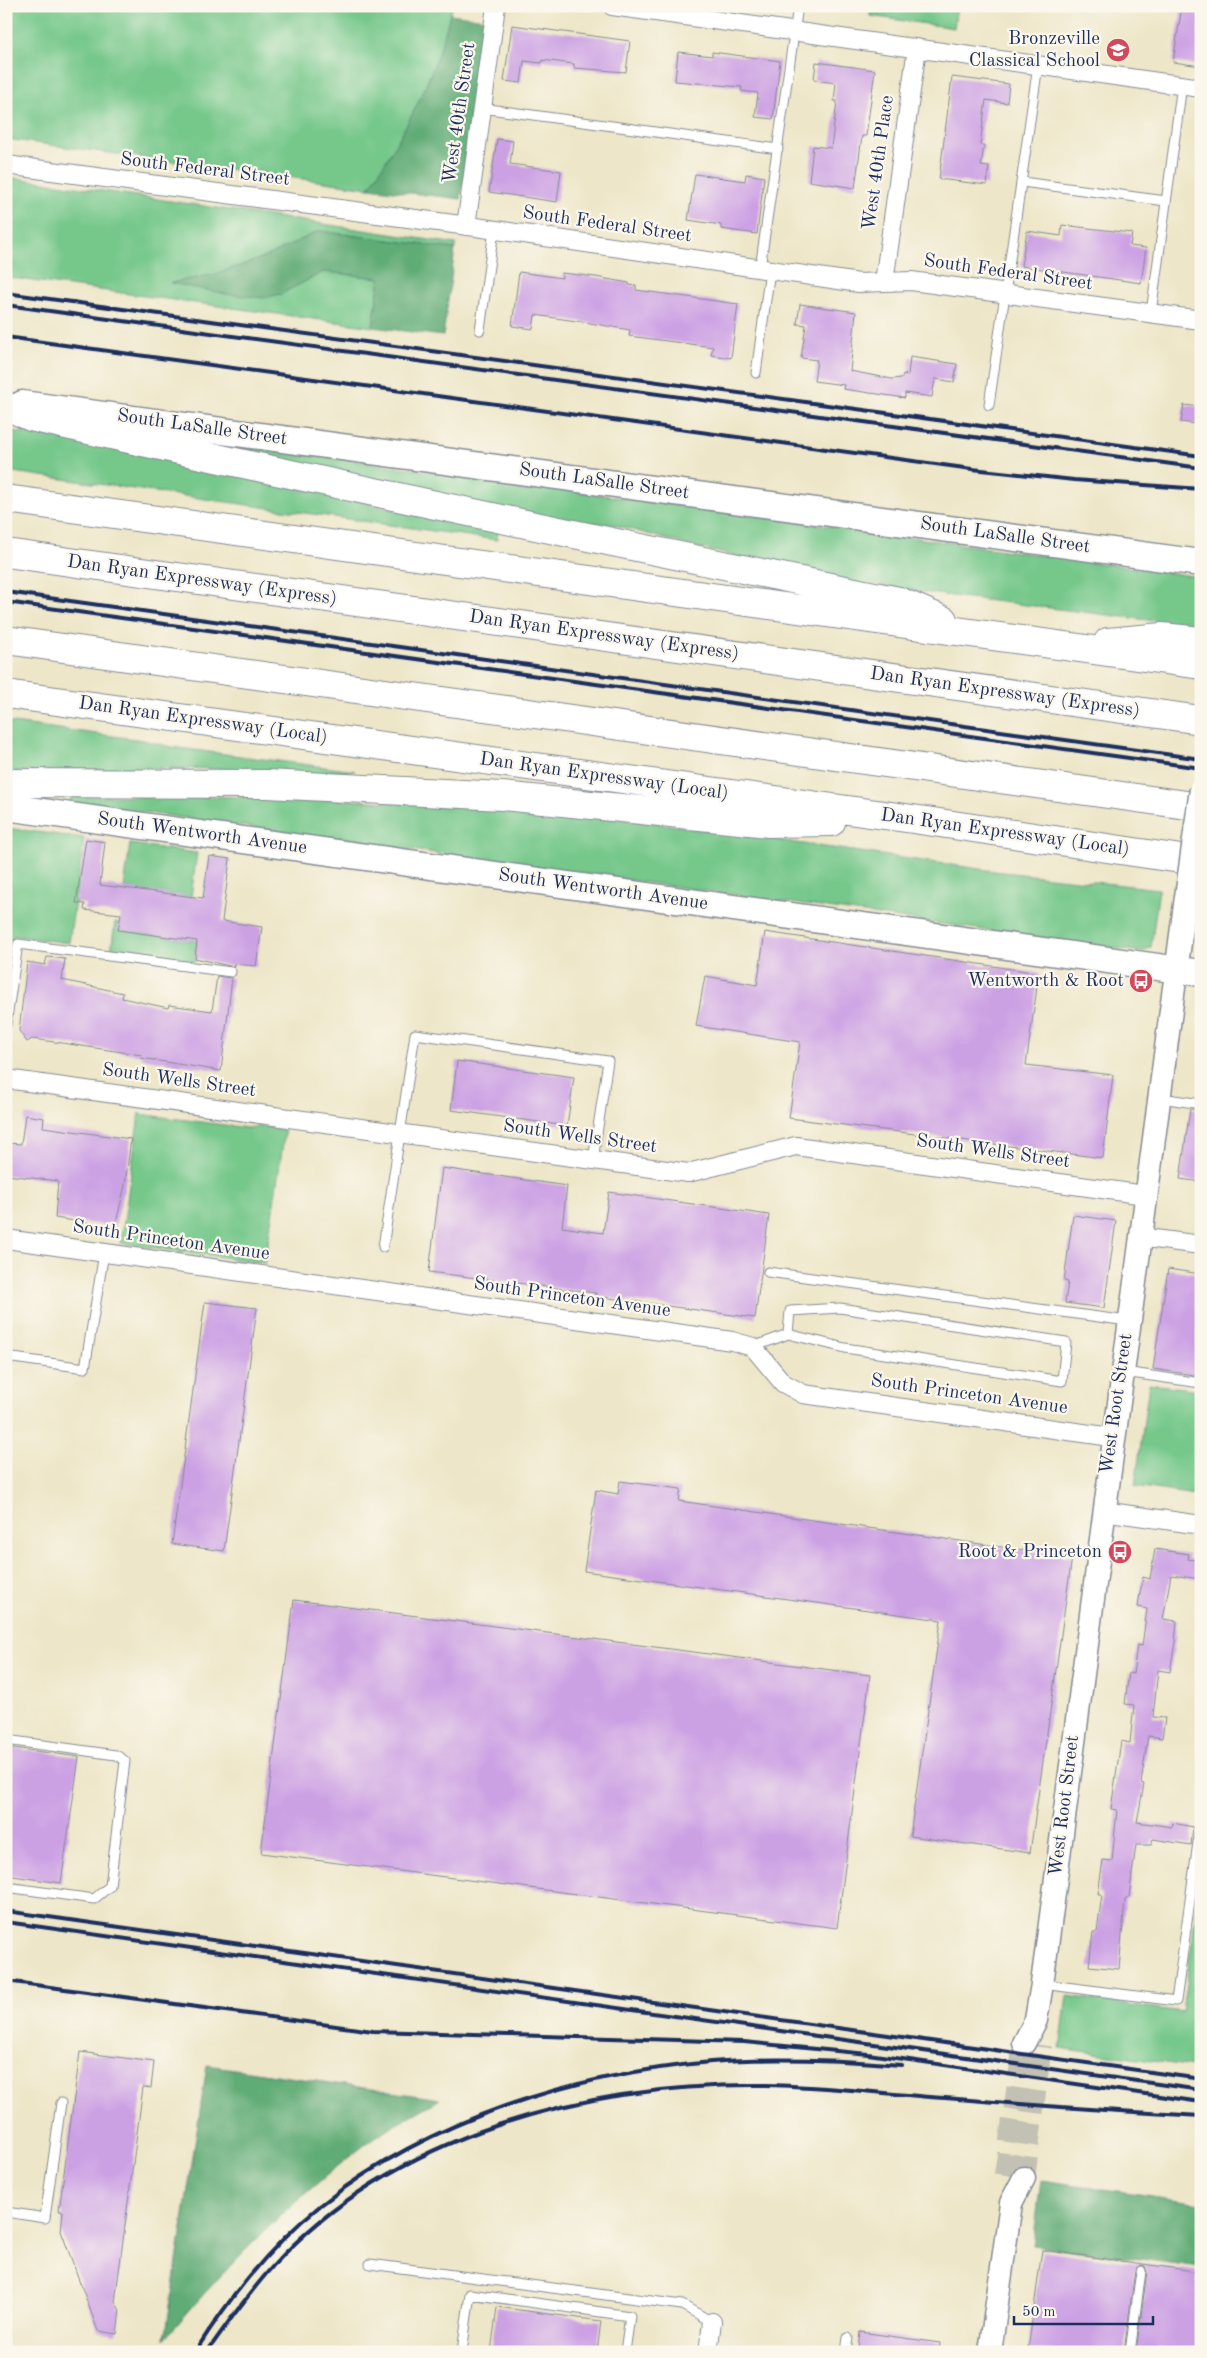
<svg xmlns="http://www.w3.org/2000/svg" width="1207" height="2358" font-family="'Old Standard TT',serif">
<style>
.green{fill:#75c78a;stroke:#487b74}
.forest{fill:#60ac76;stroke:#3e6e6a}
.building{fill:#cca1e4}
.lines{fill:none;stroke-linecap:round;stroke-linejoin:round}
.tertiary-tunnel{stroke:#c3c1b3;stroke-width:22;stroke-dasharray:22 11;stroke-linecap:butt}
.service-casing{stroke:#848a93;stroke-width:11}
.minor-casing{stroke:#848a93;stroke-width:20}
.tertiary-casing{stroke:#848a93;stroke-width:25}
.secondary-casing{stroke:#848a93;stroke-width:29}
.motorway-casing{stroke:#848a93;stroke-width:30}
.service{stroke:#fff;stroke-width:9}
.minor{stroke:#fff;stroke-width:18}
.tertiary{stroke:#fff;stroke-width:22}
.secondary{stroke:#fff;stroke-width:26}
.motorway{stroke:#fff;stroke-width:28}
.rail{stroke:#1b2f5e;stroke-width:4}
.tertiary-bridge-casing{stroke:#848a93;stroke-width:25;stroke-linecap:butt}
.tertiary-bridge{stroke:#fff;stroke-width:22}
.labels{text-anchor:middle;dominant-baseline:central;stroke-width:4.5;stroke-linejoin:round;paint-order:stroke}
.poi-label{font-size:19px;fill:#1b2f5e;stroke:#fbf7ec;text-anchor:end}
.street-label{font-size:19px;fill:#1b2f5e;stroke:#fbf7ec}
</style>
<rect width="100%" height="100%" fill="#fbf7ec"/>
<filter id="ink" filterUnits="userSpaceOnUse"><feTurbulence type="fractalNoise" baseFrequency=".02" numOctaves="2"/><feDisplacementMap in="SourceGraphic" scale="10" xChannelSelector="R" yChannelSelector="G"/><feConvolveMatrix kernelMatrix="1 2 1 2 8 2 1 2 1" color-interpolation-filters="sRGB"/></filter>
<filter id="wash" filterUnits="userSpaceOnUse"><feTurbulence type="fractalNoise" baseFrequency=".0096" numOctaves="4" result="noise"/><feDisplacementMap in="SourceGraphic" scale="20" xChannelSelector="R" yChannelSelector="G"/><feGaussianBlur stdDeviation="1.12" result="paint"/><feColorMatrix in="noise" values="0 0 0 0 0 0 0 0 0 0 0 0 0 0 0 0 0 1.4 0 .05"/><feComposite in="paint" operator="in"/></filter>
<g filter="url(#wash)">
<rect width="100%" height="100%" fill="#ede6c8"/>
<!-- green -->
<path class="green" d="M 6,6 L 446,6 L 452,7 C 437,73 406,131 369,188 L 6,139 Z
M 871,6 L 957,6 L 954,28 L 870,16 Z
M 6,177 L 44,182 L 456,244 L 455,249 L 319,231 L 268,256 L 216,274 L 172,283 L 227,294 L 281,294 L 323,272 L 380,278 L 373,327 L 33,281 L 6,277 Z
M 6,430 L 79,441 L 498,531 L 497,540 L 6,471 Z
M 165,433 L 441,473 L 1201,577 L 1201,599 L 1197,626 L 920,592 L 821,576 L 691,546 L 615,525 L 527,515 Z
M 6,722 L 143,740 L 171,747 L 355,771 L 311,774 L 232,769 L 152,768 L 6,772 Z
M 71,796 L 280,797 L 415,803 L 635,820 L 994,871 L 1159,889 L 1151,947 L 1142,952 L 70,802 Z
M 6,828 L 84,838 L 69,943 L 13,936 L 6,986 Z
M 130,844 L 197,853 L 191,897 L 124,888 Z
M 115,922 L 120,923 L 119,930 L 197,941 L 195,962 L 111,951 Z
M 139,1114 L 248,1128 L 259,1126 L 285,1130 L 265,1263 L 121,1243 Z
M 1149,1384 L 1201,1390 L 1201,1496 L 1135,1486 Z
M 1197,1906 L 1201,1906 L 1201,2068 L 1060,2048 L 1067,1996 L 1182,2012 Z"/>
<!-- forest -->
<path class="forest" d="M 450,14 L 485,19 L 461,199 L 369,188 C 404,134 435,78 450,14 Z
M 319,231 L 455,249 L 443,336 L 373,327 L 380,278 L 323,272 L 281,294 L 264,298 L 227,294 L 170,283 L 216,274 L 268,256 Z
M 207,2065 L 440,2099 C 416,2114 388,2127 366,2144 C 291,2201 225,2267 165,2339 Z
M 1041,2180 L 1201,2203 L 1201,2267 L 1033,2245 Z"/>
<g id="blocks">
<!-- building -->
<path class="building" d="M 1182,6 L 1201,6 L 1201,66 L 1173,62 Z
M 512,25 L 630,41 L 626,72 L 574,68 L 574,64 L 542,60 L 542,63 L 524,61 L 521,83 L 504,81 Z
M 678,52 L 712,56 L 712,52 L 780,61 L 773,119 L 755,117 L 758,93 L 741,91 L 742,87 L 675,81 Z
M 816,62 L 875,70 L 866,136 L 862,136 L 855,188 L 809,181 L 813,146 L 831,148 L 837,101 L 834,101 L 836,83 L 814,80 Z
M 952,77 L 1009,84 L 1007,103 L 986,100 L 980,145 L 984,145 L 981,166 L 989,167 L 987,185 L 939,179 Z
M 497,139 L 513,141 L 510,164 L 561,171 L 557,202 L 489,192 Z
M 695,174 L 745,181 L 746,174 L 764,177 L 757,234 L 721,229 L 721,225 L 688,220 Z
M 1062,225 L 1132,233 L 1130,246 L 1146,248 L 1141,283 L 1021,266 L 1027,231 L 1061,236 Z
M 519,272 L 562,278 L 562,273 L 596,277 L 629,283 L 629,285 L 636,286 L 636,290 L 738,304 L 731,358 L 711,355 L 713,347 L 629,336 L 630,330 L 590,323 L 535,315 L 533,329 L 512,326 Z
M 800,304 L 856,312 L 850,371 L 892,379 L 902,378 L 903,374 L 908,375 L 910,357 L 957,364 L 954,382 L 935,379 L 932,397 L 905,393 L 905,398 L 843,389 L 844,385 L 814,381 L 817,360 L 801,358 L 806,325 L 797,324 Z
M 1184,405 L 1201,407 L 1201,425 L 1181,422 Z
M 86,839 L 105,842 L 100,885 L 203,898 L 209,856 L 230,859 L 222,921 L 262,927 L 256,966 L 234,964 L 234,967 L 195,958 L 197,941 L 118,930 L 121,914 L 84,910 L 85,904 L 76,903 Z
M 765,932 L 1039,973 L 1026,1065 L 1113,1075 L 1103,1158 L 789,1118 L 800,1042 L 696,1026 L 705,976 L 757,985 Z
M 47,957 L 65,959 L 62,980 L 123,993 L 122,998 L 168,1008 L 169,1005 L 212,1011 L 217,976 L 232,978 L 221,1071 L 141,1058 L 142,1055 L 62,1043 L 32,1039 L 27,1042 L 19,1031 L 27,962 L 45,965 Z
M 457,1061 L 574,1077 L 567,1126 L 451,1110 Z
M 1190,1109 L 1201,1110 L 1201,1182 L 1180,1179 Z
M 25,1115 L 44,1118 L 43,1127 L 131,1139 L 125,1185 L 115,1227 L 55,1218 L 58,1181 L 6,1175 L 6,1143 L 21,1144 Z
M 442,1168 L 567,1186 L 562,1227 L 603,1233 L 609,1192 L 769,1215 L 755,1318 L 595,1296 L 596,1293 L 429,1272 Z
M 1073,1215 L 1116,1221 L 1104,1308 L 1065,1303 L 1068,1282 L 1064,1281 Z
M 1168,1269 L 1201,1274 L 1201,1376 L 1153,1369 Z
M 205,1302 L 257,1308 L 224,1551 L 172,1544 Z
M 620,1481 L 681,1489 L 679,1501 L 1072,1557 L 1030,1853 L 910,1836 L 941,1620 L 584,1571 L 596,1490 L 618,1494 Z
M 1155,1549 L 1189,1554 L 1188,1559 L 1201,1561 L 1201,1579 L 1171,1575 L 1163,1619 L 1177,1621 L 1175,1642 L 1170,1672 L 1158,1670 L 1153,1717 L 1165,1718 L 1162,1738 L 1148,1736 L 1141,1783 L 1144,1784 L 1137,1822 L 1172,1827 L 1173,1823 L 1193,1827 L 1191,1845 L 1153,1839 L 1151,1845 L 1136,1845 L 1129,1897 L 1125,1900 L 1119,1969 L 1089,1966 L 1093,1932 L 1097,1932 L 1102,1894 L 1098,1894 L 1103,1860 L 1112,1861 L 1117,1810 L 1111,1809 L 1121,1741 L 1130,1743 L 1134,1705 L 1125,1704 L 1127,1687 L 1129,1673 L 1133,1674 L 1137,1645 L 1142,1646 L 1147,1609 L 1138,1607 L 1140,1593 L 1143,1577 L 1150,1579 Z
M 294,1600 L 870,1675 L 837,1928 L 261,1853 Z
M 6,1747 L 79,1757 L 61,1883 L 6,1875 Z
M 80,2052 L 154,2062 L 151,2088 L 143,2087 L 115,2302 L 120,2310 L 117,2334 L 98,2331 L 61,2231 L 63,2211 L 59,2211 Z
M 1042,2250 L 1201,2272 L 1201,2352 L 1159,2348 L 1158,2352 L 1136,2352 L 1147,2272 L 1145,2266 L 1141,2265 L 1135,2270 L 1124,2352 L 1028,2350 Z
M 497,2307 L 601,2321 L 597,2352 L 491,2352 Z
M 860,2332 L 940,2343 L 939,2352 L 877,2352 L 858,2349 Z"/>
</g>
</g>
<g filter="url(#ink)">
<use href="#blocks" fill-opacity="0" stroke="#848a93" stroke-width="1"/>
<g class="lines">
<!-- tertiary-tunnel -->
<path class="tertiary-tunnel" d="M 1005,2175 L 1024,2043
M 1024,2178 L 1041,2045"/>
<!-- service casing -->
<g class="service-casing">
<path id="service" d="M 482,108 L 778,149
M 1022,182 L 1166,201
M 760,268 L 798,6
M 1151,313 L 1182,85
M 480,330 L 494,230
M 756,373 L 770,270
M 989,405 L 1038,65
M 6,1025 L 18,944 L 231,972
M 1161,1098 L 1201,1104
M 383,1247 L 415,1034 L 608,1061 L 593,1160
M 768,1272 L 1128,1321
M 753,1347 L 788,1334 L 845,1348 L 1062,1381 L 1066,1342 L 840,1308 L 790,1311 L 788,1334
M 6,1357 L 85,1368 L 104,1253
M 1124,1372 L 1201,1383
M 6,1740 L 116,1755 L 125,1761 L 110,1886 L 94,1899 L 6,1887
M 1042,1984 L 1176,2001 L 1201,1821
M 6,2212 L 45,2218 L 61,2103
M 370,2264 L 682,2305 L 712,2322
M 462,2352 L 470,2294 L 630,2316 L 625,2352
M 846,2352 L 848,2338
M 1130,2352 L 1141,2271"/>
</g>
<!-- minor casing -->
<g class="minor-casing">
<path id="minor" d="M 612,6 L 1201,88
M 6,165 L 476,227 L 859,283 L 911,281 L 1201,320
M 466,226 L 496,6
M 884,282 L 917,48
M 6,1079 L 688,1173 L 796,1146 L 1145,1195
M 1139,1237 L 1201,1245
M 6,1239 L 732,1341 L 753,1347 L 783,1383 L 803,1394 L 1112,1437
M 1103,1511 L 1201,1525
M 708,2352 L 712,2322"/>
</g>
<!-- tertiary casing -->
<g class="tertiary-casing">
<path id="tertiary" d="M 1024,2043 L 1036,2020 L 1042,1984 L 1186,897
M 990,2352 L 1011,2203 L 1024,2178"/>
</g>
<!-- secondary casing -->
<g class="secondary-casing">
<path id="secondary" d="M 22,404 L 1201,563
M 6,807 L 1201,973"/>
</g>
<!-- motorway casing -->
<g class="motorway-casing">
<path id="motorway" d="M 6,406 L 31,417 C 319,482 609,542 899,601 L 943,620
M 6,499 L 1201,665
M 6,553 L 1201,720
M 6,640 L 1201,807
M 1108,642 L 1162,637 L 1201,641
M 6,694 L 913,819 L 1201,862
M 6,783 L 267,784 L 502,796 L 769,823 L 831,822"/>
</g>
<!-- service -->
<use href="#service" class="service"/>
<!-- minor -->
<use href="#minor" class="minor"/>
<!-- tertiary -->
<use href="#tertiary" class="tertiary"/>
<!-- secondary -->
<use href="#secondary" class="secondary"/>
<!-- motorway -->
<use href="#motorway" class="motorway"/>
<!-- rail -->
<path class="rail" d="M 6,293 L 1201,456
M 6,305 L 1201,468
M 6,337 L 972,469 L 1074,480 L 1201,489
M 6,592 L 1201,759
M 6,602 L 1201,768
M 6,1911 L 1201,2079
M 6,1922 L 1201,2090
M 6,1981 L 373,2031 L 744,2042 L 868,2054 L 1201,2102
M 195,2352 C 229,2298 271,2245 321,2205 C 431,2119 574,2074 711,2062 C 774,2057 839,2060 901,2065
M 207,2352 C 228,2322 249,2293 273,2266 C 395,2132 591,2083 766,2085 C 826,2086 886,2094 945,2098 C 1030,2105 1116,2111 1201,2116"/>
<!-- tertiary-bridge casing -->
<g class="tertiary-bridge-casing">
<path id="tertiary-bridge" d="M 1186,897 L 1201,789"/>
</g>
<!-- tertiary-bridge -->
<use href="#tertiary-bridge" class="tertiary-bridge"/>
</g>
</g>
<!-- icons -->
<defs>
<g id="school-disc" transform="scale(1.25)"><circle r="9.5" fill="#d1495b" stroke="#fbf7ec"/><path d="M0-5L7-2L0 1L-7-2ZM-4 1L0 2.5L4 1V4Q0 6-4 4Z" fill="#fff"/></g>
<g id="bus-disc" transform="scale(1.25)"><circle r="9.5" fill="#d1495b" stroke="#fbf7ec"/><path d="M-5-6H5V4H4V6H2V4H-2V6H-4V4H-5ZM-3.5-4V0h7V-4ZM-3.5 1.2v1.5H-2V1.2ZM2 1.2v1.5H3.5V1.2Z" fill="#fff"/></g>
</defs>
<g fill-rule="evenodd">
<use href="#school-disc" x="1118" y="50"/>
<use href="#bus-disc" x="1141" y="981"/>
<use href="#bus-disc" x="1120" y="1552"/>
</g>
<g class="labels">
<!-- poi labels -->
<g class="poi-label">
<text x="1100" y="39">Bronzeville<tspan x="1100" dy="22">Classical School</tspan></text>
<text x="1124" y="981">Wentworth &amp; Root</text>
<text x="1102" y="1552">Root &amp; Princeton</text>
</g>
<!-- street labels -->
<g class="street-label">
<text transform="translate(460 113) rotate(-82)">West 40th Street</text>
<text transform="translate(879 163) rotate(-82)">West 40th Place</text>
<text transform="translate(205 170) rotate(7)">South Federal Street</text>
<text transform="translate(607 225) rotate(8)">South Federal Street</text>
<text transform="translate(1008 273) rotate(8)">South Federal Street</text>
<text transform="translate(202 428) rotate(8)">South LaSalle Street</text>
<text transform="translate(604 482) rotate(8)">South LaSalle Street</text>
<text transform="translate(1005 536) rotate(8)">South LaSalle Street</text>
<text transform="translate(202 581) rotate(8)">Dan Ryan Expressway (Express)</text>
<text transform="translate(604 636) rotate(8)">Dan Ryan Expressway (Express)</text>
<text transform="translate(1005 693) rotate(8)">Dan Ryan Expressway (Express)</text>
<text transform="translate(203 721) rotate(8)">Dan Ryan Expressway (Local)</text>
<text transform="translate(604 777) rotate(8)">Dan Ryan Expressway (Local)</text>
<text transform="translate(1005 833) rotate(8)">Dan Ryan Expressway (Local)</text>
<text transform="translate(202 834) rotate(8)">South Wentworth Avenue</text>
<text transform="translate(603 890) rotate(8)">South Wentworth Avenue</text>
<text transform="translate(179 1081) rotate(8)">South Wells Street</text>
<text transform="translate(580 1137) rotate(8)">South Wells Street</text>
<text transform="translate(993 1152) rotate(8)">South Wells Street</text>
<text transform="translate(171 1241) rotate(8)">South Princeton Avenue</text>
<text transform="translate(572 1298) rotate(8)">South Princeton Avenue</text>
<text transform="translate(969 1395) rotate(8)">South Princeton Avenue</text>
<text transform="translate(1117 1404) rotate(-82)">West Root Street</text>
<text transform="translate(1065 1806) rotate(-83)">West Root Street</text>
</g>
</g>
<!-- margin -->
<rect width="1207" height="2358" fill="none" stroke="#fbf7ec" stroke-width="25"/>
<!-- scale -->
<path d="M1014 2316v8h139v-8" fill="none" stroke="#1b2f5e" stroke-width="2.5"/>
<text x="1022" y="2316" font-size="15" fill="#1b2f5e" stroke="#fbf7ec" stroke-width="4" paint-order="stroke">50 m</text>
</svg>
